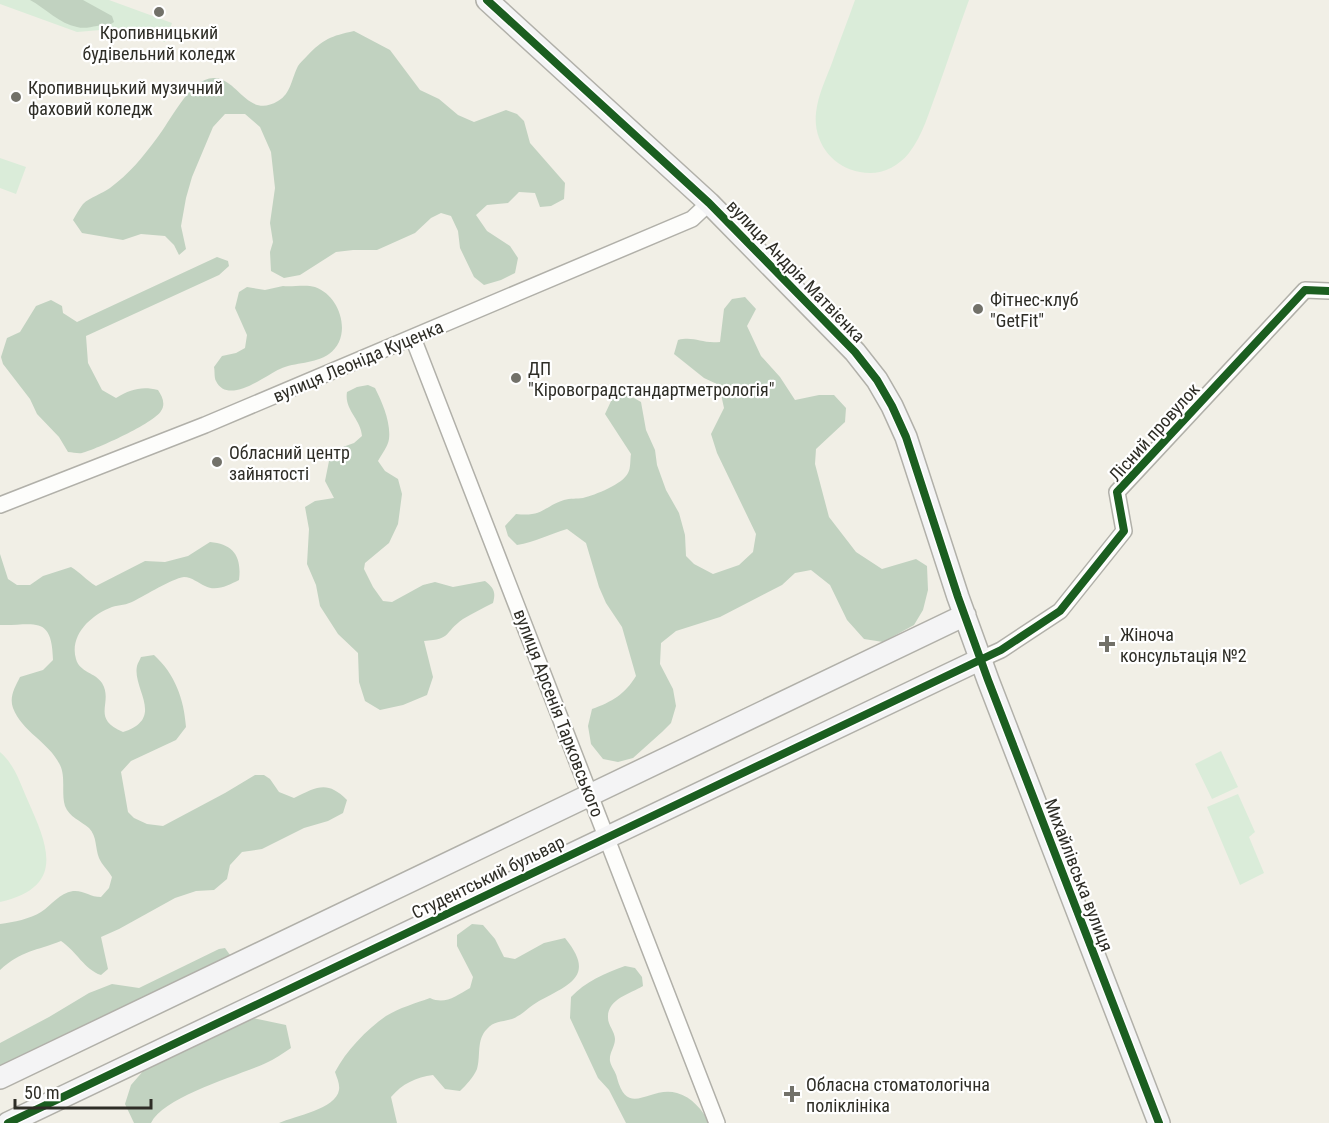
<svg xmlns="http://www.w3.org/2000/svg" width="1329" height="1123" font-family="'Roboto Condensed',sans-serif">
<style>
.green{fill:#daecd9}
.forest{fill:#c1d2c0}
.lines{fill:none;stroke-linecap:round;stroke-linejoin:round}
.street-casing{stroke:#b1b0a9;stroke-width:18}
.secondary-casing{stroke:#b1b0a9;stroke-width:24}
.street{stroke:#fdfdfb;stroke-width:15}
.secondary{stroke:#f4f4f5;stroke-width:21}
.cycleway-casing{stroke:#fff;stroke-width:11}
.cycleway{stroke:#1b5e20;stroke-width:8}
.poi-dot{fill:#727169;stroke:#fff;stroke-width:2}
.labels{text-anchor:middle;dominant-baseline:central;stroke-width:4.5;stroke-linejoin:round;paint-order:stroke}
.poi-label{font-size:18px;fill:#2e2d26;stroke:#fff;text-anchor:start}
.street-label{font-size:18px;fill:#2e2d26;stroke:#fff}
</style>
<rect width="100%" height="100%" fill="#f1efe6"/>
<!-- green -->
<path class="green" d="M 0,0 L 109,0 L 172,23 L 165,42 L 124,28 L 77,32 L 0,4 Z
M 855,0 L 969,0 C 958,30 948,60 937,91 C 929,112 923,135 909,153 C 897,168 879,176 860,172 C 832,167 813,142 816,113 C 818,94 827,77 833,60 C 840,40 848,20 855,0 Z
M 0,158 L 26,167 L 16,194 L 0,188 Z
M 1221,751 L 1238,787 L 1212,799 L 1195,764 Z
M 0,752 C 15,765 20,783 28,801 C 48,846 66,887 0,902 Z
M 1238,794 L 1255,832 L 1249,837 L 1264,873 L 1240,885 L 1207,807 Z"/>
<!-- forest -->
<path class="forest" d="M 30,0 L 83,0 L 112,16 L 114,22 L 111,24 C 99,24 88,30 77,27 C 60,24 45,8 30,0 Z
M 354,31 L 390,50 L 420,90 L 439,99 L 458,115 L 474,122 L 506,110 L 517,114 L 524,121 L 530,143 L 565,183 L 564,199 L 551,206 L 540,207 L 535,193 L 519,192 L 508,203 L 487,205 L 476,215 L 487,231 L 510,246 L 518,258 L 515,273 L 501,280 L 484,285 L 474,277 L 460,248 L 458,231 L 451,216 L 441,213 L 431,218 L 415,233 L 377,250 L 353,250 L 336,252 L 300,275 L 284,278 L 271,271 L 270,252 L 273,242 L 270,223 L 275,188 L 271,152 L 260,127 L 245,114 L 225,114 L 213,127 L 192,177 L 186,198 L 181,226 L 186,249 L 179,255 L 174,245 L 165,236 L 141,234 L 123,240 L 82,233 L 73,220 C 76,215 79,209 83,204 C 90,197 102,194 110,188 C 129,174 143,157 157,138 C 170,122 191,76 215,78 C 239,80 248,119 278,101 C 291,94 292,77 298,66 C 300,63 304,59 307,56 C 323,39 331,36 354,31 Z
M 217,257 L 228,261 L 229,266 L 219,275 L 86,336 L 88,363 L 102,390 L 116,398 C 131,389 142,386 158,390 C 162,396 166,404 161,411 C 154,423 97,449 82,453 C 78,454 73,452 68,452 L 59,437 L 37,414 L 30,399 L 3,364 L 1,357 L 7,338 L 20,332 L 36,306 L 51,300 L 62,306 L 63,313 L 77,322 Z
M 283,286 C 293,287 306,284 315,287 C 341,296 353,337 329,354 C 315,364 295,362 280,369 C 266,375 228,406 216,381 C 214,378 215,371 214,367 L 222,356 L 236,353 L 245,348 L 247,335 L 235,308 L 239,292 L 247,287 L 265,290 Z
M 745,297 L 756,309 L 747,326 L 761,356 L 780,377 L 795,400 L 819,395 L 834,395 L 846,408 L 845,422 L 816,449 L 815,464 L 829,517 L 856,552 L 882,569 L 916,559 L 927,566 L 928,590 L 923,610 L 914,625 L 883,642 L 864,639 L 847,620 L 830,585 L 811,570 L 795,573 L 782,585 L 720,617 L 676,631 L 661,643 L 660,664 L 673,689 L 676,706 L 671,723 L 662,732 L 633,758 L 618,762 L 603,759 L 591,744 L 588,726 L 592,709 C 612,702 625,694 636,676 L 622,627 L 606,603 L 599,587 L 586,543 L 567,529 C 550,534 535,542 517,545 L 508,536 L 505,526 L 516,514 C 543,517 543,507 564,500 C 570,498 577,499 583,498 C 595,495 623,484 628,473 C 631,468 630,459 631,454 L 605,414 L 612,399 L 627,394 L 641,402 L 646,430 L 655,450 L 657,465 L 666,490 L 679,513 L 685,535 L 686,556 L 694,564 L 713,574 L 739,565 L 753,552 L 756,534 L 717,453 L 711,434 L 724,408 L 719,385 L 704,378 L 674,354 L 678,340 C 695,336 701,344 720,342 L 724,309 L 732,299 Z
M 368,385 L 375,388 C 382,402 391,422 389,439 C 388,446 382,454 378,461 L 385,471 L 398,479 L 402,494 L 398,524 L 389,543 L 365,563 L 364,569 L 373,587 L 383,601 L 392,602 L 423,585 L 435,582 L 453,587 L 485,581 C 494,588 496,592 493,603 C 483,608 473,613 463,619 C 443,633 453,639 424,641 L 433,677 L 427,695 L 403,705 L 380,710 L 365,701 L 359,682 L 358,653 L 338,634 L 320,606 L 316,585 L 307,564 L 309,529 L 305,507 L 315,501 L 334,498 L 325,481 L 330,456 L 340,448 L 354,443 L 362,436 C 361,419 344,410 347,392 L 357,387 Z
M 210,542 C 233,544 242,556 239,580 C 229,585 216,592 205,586 C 198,583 192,577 184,577 C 171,579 146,595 134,601 C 127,605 119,605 112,607 C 91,615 69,635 76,659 C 79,672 96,673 102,683 C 114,703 90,718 123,732 C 166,718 132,689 137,666 C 138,662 140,660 141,657 L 154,655 C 175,674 184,699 186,727 L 176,740 L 131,761 L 121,772 L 128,812 L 134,818 L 147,824 L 163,826 L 225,793 L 255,775 L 264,775 L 270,779 L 279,792 L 294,798 C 317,787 327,780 347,800 L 343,813 L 328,821 L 304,828 L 262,849 L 242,852 L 230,865 L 227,879 L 214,890 L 196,891 L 175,898 L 119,929 L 101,937 L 108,969 L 101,975 C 85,970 76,951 61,941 C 36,951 22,950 0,970 L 0,924 C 14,922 30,919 41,912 C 52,905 59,893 73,891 C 84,890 90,897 101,897 L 109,888 L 112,877 C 108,870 102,865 99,858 C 95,848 97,836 89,828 C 81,821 69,817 65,806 C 61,793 66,777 60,765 C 49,742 22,732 13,708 C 9,697 15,687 20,677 L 43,670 L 53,660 C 52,614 34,626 0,625 L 0,554 L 8,579 L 17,585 L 30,585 L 43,576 L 71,567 C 81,573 86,580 96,586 L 145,561 L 165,562 L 188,556 Z
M 472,924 L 483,925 L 495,939 L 504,957 L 515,959 L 544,943 L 565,938 C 596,976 570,984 539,1001 C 530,1006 521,1016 512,1019 C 503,1022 494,1021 487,1029 C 476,1040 481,1056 477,1069 C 473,1078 467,1084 460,1091 L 445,1089 L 433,1075 C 416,1077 402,1084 391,1097 L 397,1123 L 279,1123 C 295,1116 336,1109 339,1090 C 340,1084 337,1078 335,1072 C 346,1051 366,1030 386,1016 C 399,1008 416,1003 430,998 C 445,1005 456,996 470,988 L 473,977 L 457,946 L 457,935 Z
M 225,948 L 230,955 L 226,960 L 0,1072 L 0,1043 L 49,1017 L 89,993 L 112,984 L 139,988 L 219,949 Z
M 625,966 L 635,968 L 642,977 L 643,986 C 630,994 607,999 608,1018 C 608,1025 615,1032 615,1039 C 615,1047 609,1053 610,1061 C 611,1067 616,1072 617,1078 C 628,1119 650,1085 677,1093 C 692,1097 702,1110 710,1123 L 626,1123 L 609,1090 L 598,1078 L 570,1018 L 571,997 C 585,982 605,973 625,966 Z
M 253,1018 L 286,1025 L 291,1048 C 283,1053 275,1059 266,1063 C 238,1076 164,1096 151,1123 L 134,1123 L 125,1104 L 131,1085 L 144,1070 Z"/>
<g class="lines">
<!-- street casing -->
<g class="street-casing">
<path id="street" d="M 413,338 L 717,1123
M 0,505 L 205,425 L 692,219 L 709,203
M 981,659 L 1001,650 L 1060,611 L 1124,531 L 1117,492 L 1305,290 L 1329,291"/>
</g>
<!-- secondary casing -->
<g class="secondary-casing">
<path id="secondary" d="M 487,0 L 709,203 L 855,352 L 877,380 L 892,406 L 906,437 L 958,597 L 988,680 L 1159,1123
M 0,1078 L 965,615
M 8,1123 L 981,659"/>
</g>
<!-- street -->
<use href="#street" class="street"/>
<!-- secondary -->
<use href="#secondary" class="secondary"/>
<!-- cycleway casing -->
<g class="cycleway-casing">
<path id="cycleway" d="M 487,0 L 709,203 L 855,352 L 877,380 L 892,406 L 906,437 L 958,597 L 988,680 L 1159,1123
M 8,1123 L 1001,650 L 1060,611 L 1124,531 L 1117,492 L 1305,290 L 1329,291"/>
</g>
<!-- cycleway -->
<use href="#cycleway" class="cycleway"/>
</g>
<!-- markers -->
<g class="poi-dot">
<circle cx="159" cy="12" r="6"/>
<circle cx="16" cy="97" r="6"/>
<circle cx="978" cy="309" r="6"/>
<circle cx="516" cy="378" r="6"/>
<circle cx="217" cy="462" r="6"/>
<path d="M1104 635h6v6h6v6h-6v6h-6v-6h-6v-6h6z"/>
<path d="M789 1085h6v6h6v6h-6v6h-6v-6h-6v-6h6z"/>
</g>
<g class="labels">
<!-- poi labels -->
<g class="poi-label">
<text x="159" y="32" text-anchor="middle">Кропивницький<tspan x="159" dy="21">будівельний коледж</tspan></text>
<text x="28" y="87">Кропивницький музичний<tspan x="28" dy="21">фаховий коледж</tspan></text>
<text x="990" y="299">Фітнес-клуб<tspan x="990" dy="21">"GetFit"</tspan></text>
<text x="528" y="368">ДП<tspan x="528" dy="21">"Кіровоградстандартметрологія"</tspan></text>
<text x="229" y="452">Обласний центр<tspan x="229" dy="21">зайнятості</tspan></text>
<text x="1120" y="634">Жіноча<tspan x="1120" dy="21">консультація №2</tspan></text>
<text x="806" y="1084">Обласна стоматологічна<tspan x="806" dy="21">поліклініка</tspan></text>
</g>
<!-- street labels -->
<g class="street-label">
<text transform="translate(796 271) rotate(46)">вулиця Андрія Матвієнка</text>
<text transform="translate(358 361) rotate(-23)">вулиця Леоніда Куценка</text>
<text transform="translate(1154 432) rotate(-48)">Лісний провулок</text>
<text transform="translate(559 713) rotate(69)">вулиця Арсенія Тарковського</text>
<text transform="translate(1079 875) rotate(69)">Михайлівська вулиця</text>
<text transform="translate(488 877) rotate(-26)">Студентський бульвар</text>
</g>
</g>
<!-- scale -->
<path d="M15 1099v9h136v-9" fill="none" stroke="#2e2d26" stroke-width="3"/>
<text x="24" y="1099" font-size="18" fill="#2e2d26" stroke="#ffffff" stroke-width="4.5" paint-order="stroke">50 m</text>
</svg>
